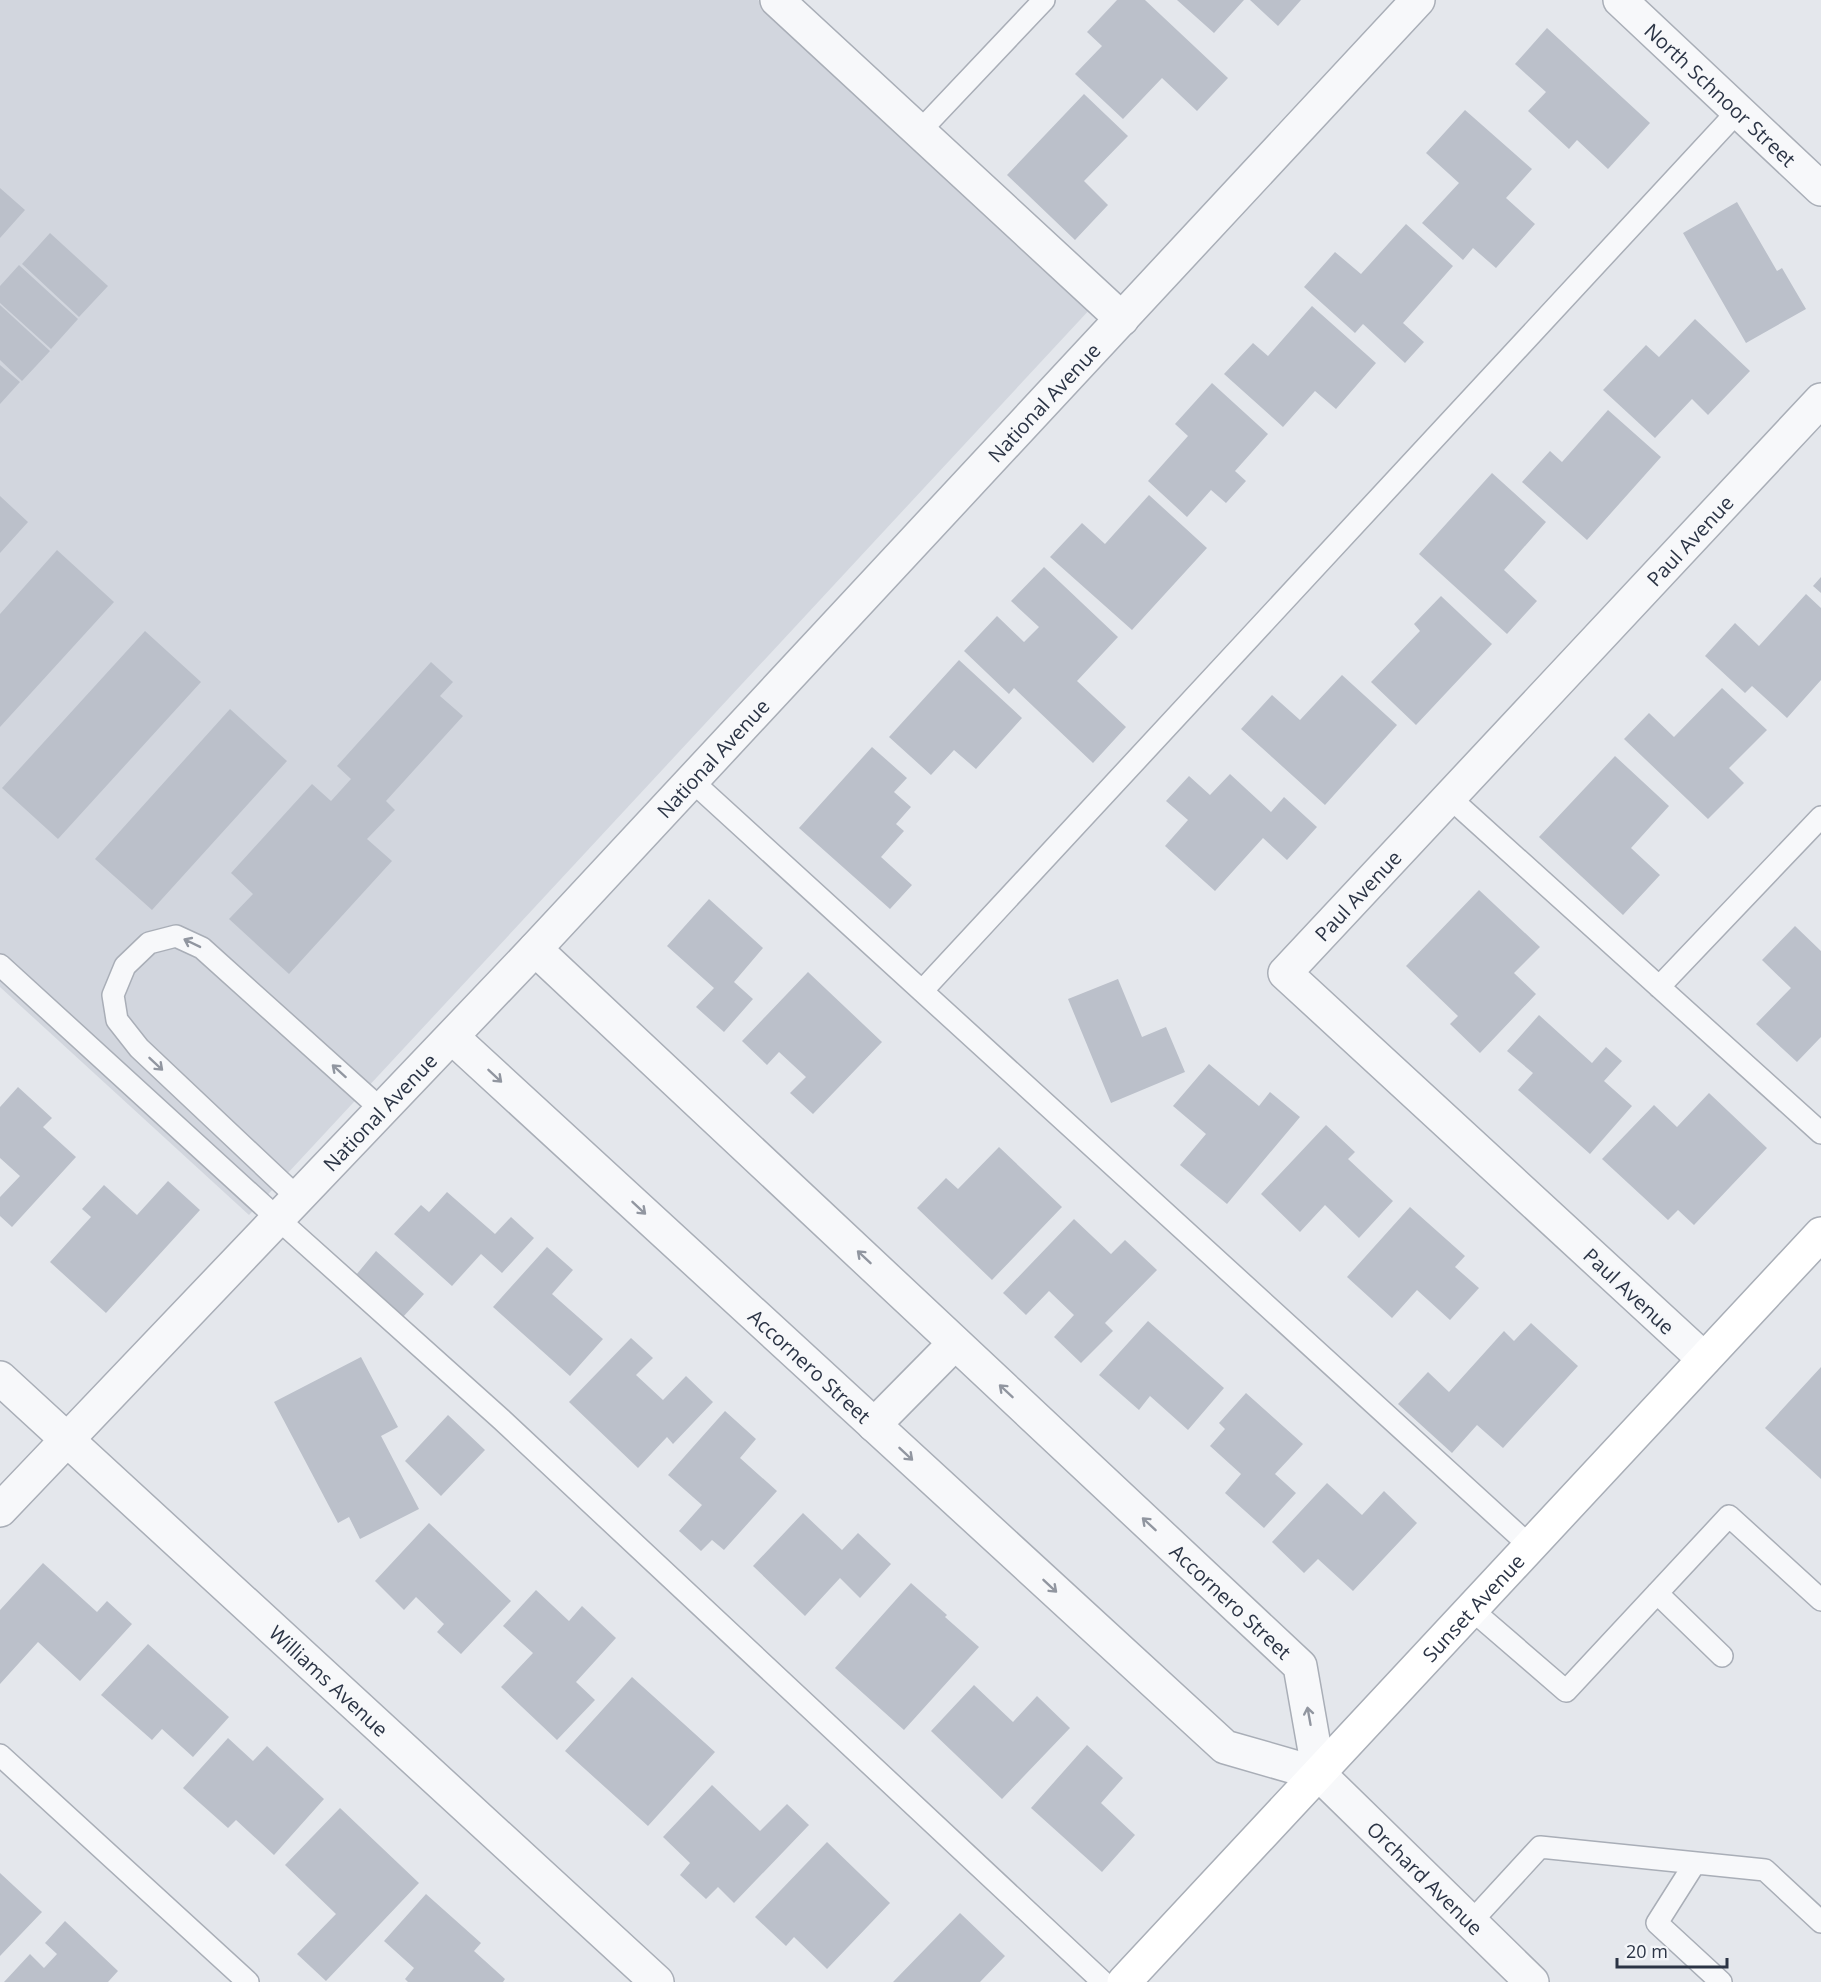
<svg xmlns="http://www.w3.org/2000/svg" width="1821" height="1982" font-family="'Open Sans',sans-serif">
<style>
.built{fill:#d2d6de}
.building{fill:#bbc0ca}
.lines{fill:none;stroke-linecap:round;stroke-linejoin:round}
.service-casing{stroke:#a9aeb7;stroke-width:24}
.minor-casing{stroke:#a9aeb7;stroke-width:36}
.tertiary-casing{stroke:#a9aeb7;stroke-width:36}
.secondary-casing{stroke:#a9aeb7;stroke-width:36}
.service{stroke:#f7f8fa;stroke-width:21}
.minor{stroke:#f7f8fa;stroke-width:33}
.tertiary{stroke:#f7f8fa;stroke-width:33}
.secondary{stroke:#fff;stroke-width:33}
.oneway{stroke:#9196a0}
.labels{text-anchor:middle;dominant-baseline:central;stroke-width:4.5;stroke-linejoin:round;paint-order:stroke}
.street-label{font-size:20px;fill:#2b3445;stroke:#f4f6f9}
</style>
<rect width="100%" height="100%" fill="#e4e7ec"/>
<!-- built -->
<path class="built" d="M 0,0 L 758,0 L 1092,307 L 249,1215 L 0,987 Z"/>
<!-- building -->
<path class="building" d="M 1117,0 L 1145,0 L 1228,78 L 1197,111 L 1162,78 L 1123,119 L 1075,74 L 1102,46 L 1087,32 Z
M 1177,0 L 1244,0 L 1214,33 Z
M 1250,0 L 1301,0 L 1278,26 Z
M 1547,28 L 1650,123 L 1608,169 L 1577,140 L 1569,149 L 1528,111 L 1546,92 L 1515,64 Z
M 1084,94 L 1128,136 L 1084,181 L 1108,205 L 1075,240 L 1007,175 Z
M 1465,110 L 1532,169 L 1506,198 L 1535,224 L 1496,268 L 1473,248 L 1463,260 L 1422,223 L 1459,183 L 1426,153 Z
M 0,188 L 25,210 L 0,238 Z
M 1737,202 L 1777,271 L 1782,268 L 1806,309 L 1746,343 L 1683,233 Z
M 1406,224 L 1453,266 L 1403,323 L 1424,342 L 1405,363 L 1363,324 L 1355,333 L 1304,287 L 1335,252 L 1361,274 Z
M 50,233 L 108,286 L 79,317 L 22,264 Z
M 19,265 L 78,319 L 51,349 L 0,303 L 0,286 Z
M 0,305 L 50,351 L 22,381 L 0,360 Z
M 1312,306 L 1376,363 L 1336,409 L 1315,391 L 1283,427 L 1224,374 L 1253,343 L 1268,356 Z
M 1695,319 L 1750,371 L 1708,415 L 1692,399 L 1655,438 L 1603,390 L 1646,345 L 1659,357 Z
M 0,365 L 20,382 L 0,404 Z
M 1212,383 L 1268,434 L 1235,471 L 1246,481 L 1226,503 L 1211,490 L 1187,517 L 1148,481 L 1188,436 L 1175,424 Z
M 1608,410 L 1661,457 L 1587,540 L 1522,482 L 1550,451 L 1562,462 Z
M 1492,473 L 1546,522 L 1504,570 L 1537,601 L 1507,634 L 1419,554 Z
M 1149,495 L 1207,548 L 1132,630 L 1050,557 L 1082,523 L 1105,544 Z
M 0,496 L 28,522 L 0,553 Z
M 57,550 L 114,602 L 0,727 L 0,614 Z
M 1044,567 L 1118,637 L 1077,681 L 1126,727 L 1093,763 L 1014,688 L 1009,694 L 964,651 L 997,616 L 1024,642 L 1039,627 L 1011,601 Z
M 1821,577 L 1821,593 L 1813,586 Z
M 1806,594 L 1821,608 L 1821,680 L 1787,718 L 1752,686 L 1745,693 L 1705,656 L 1735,623 L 1759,646 Z
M 1441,596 L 1492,644 L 1416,725 L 1371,682 L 1420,631 L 1414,624 Z
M 145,631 L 201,682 L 58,839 L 2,788 Z
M 959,660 L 1022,718 L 976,769 L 954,750 L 931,775 L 889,737 Z
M 431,662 L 453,682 L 440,696 L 463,716 L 386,801 L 395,810 L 367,839 L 392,861 L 289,974 L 229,919 L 253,894 L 231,873 L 312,784 L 331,801 L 351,779 L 337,766 Z
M 1342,675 L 1397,725 L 1325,805 L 1241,729 L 1272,695 L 1300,720 Z
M 1722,688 L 1767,730 L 1729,768 L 1744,783 L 1708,819 L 1624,739 L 1649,713 L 1674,737 Z
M 230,709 L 287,761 L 152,910 L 95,859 Z
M 872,747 L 907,778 L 894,792 L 911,807 L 896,824 L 904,831 L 881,857 L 912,885 L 890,909 L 799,828 Z
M 1615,756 L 1669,806 L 1631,848 L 1660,875 L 1623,915 L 1539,837 Z
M 1230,774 L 1271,812 L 1284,797 L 1317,827 L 1287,860 L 1263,838 L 1215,891 L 1165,846 L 1188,820 L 1166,801 L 1189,776 L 1210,795 Z
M 1479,890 L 1540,947 L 1514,973 L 1536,994 L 1480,1053 L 1450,1024 L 1458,1016 L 1406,966 Z
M 709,899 L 763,948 L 734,982 L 753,999 L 724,1032 L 696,1007 L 714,988 L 667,946 Z
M 1795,926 L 1821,951 L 1821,1037 L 1797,1062 L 1756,1024 L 1791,988 L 1762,960 Z
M 808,972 L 882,1042 L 813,1114 L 790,1093 L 806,1077 L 779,1052 L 767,1065 L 742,1041 Z
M 1118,979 L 1142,1037 L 1166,1027 L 1185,1072 L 1111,1103 L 1068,999 Z
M 1539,1015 L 1592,1063 L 1606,1047 L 1622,1061 L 1604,1081 L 1632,1106 L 1590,1154 L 1518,1090 L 1533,1073 L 1507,1051 Z
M 1209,1064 L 1259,1106 L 1270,1092 L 1300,1117 L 1227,1204 L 1180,1165 L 1206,1134 L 1173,1106 Z
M 18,1087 L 52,1118 L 43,1127 L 76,1157 L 12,1227 L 0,1216 L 0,1197 L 20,1176 L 0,1158 L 0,1107 Z
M 1709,1093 L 1767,1148 L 1694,1225 L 1678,1210 L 1668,1220 L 1602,1159 L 1654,1105 L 1677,1127 Z
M 1326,1125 L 1355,1152 L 1348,1159 L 1393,1201 L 1359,1238 L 1325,1205 L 1300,1232 L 1261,1194 Z
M 999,1147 L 1062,1207 L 992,1280 L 917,1208 L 946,1178 L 958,1189 Z
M 168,1181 L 200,1210 L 106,1313 L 50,1262 L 91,1217 L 82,1209 L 104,1185 L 137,1215 Z
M 447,1192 L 495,1234 L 511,1217 L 534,1238 L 502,1273 L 481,1254 L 452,1286 L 394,1234 L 421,1205 L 429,1212 Z
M 1410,1207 L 1465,1256 L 1455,1267 L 1479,1288 L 1450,1320 L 1417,1290 L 1392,1318 L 1347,1277 Z
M 1074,1219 L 1111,1254 L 1125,1240 L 1157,1270 L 1105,1323 L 1113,1331 L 1081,1363 L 1054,1337 L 1074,1315 L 1049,1291 L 1026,1315 L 1003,1293 Z
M 547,1247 L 573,1270 L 552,1294 L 603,1339 L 570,1376 L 493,1307 Z
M 376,1251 L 424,1294 L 403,1317 L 356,1275 Z
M 1148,1321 L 1224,1388 L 1188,1430 L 1150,1396 L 1139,1410 L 1099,1375 Z
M 1531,1323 L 1578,1366 L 1503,1448 L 1477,1425 L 1452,1453 L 1398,1404 L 1428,1372 L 1449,1392 L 1504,1331 L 1514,1341 Z
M 631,1338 L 653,1358 L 636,1375 L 663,1400 L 686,1376 L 713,1402 L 673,1444 L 667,1437 L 638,1468 L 569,1402 Z
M 361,1357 L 398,1427 L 381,1436 L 419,1509 L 360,1539 L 349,1517 L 338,1523 L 274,1402 Z
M 1821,1367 L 1821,1479 L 1765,1428 Z
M 1246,1393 L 1303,1444 L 1275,1474 L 1296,1493 L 1264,1528 L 1225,1493 L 1241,1474 L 1210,1446 L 1225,1429 L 1219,1423 Z
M 725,1411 L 756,1439 L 740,1458 L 777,1491 L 724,1550 L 712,1540 L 701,1551 L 679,1531 L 702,1505 L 668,1475 Z
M 448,1415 L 485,1450 L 441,1496 L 405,1461 Z
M 1327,1483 L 1362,1515 L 1384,1491 L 1417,1523 L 1353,1591 L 1318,1559 L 1304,1573 L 1272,1542 Z
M 803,1513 L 842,1550 L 858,1533 L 891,1564 L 860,1598 L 840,1578 L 805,1616 L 753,1566 Z
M 429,1523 L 511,1601 L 461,1654 L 437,1632 L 444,1624 L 416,1597 L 404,1610 L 375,1581 Z
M 43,1563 L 97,1612 L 107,1601 L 132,1624 L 80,1681 L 38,1642 L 0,1684 L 0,1610 Z
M 911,1583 L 947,1615 L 945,1617 L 979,1647 L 904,1730 L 835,1668 Z
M 536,1590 L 569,1621 L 582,1606 L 616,1638 L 576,1682 L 595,1700 L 557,1740 L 501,1687 L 533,1653 L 503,1626 Z
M 148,1644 L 229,1717 L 193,1757 L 162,1729 L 152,1740 L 101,1695 Z
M 632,1677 L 715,1752 L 648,1826 L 565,1751 Z
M 974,1685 L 1013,1722 L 1037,1696 L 1070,1728 L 1002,1799 L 931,1731 Z
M 228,1738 L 253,1761 L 267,1746 L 324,1799 L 274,1855 L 236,1820 L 228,1828 L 183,1788 Z
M 1087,1745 L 1123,1778 L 1101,1803 L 1135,1835 L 1102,1872 L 1031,1808 Z
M 712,1785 L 760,1831 L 787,1804 L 809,1825 L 734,1903 L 718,1887 L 706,1899 L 680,1875 L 690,1863 L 663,1837 Z
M 340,1808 L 419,1883 L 326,1981 L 297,1954 L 336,1914 L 285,1865 Z
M 827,1842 L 890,1903 L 827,1969 L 794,1937 L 786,1946 L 755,1917 Z
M 0,1873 L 42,1912 L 0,1956 Z
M 426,1894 L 481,1943 L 474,1951 L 505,1979 L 503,1982 L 408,1982 L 405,1979 L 414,1968 L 384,1941 Z
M 960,1913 L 1005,1956 L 980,1982 L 893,1982 Z
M 65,1921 L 118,1971 L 108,1982 L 4,1982 L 30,1954 L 44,1968 L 57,1954 L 45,1943 Z"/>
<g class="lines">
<!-- service casing -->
<g class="service-casing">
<path id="service" d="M 920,131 L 1044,0
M 692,781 L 1530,1546
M 1449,797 L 1821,1133
M 0,965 L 278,1219 L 501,1419 L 1103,1982
M 1659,987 L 1821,817
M 922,991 L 1738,111
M 298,1198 L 139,1048 L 117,1020 L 113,995 L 125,966 L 149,943 L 176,936 L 202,948 L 382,1110
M 1657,1593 L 1722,1656
M 1471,1609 L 1566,1691 L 1729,1516 L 1821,1600
M 0,1755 L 248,1982
M 1695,1863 L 1657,1923 L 1721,1982
M 1471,1922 L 1540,1847 L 1765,1870 L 1821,1922"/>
</g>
<!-- minor casing -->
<g class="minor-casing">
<g id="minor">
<path d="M 777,0 L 1122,319"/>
<path id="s1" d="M 535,949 L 1300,1666 L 1319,1774"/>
<path id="s2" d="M 452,1037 L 1225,1747 L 1319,1774 L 1532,1982"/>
<path id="s3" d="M 1704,1359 L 1285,973 L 1821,400"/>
<path id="s4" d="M 0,1378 L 657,1982"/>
<path d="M 874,1425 L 955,1343"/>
<path id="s5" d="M 0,1510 L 535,949 L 1418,0"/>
</g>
</g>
<!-- tertiary casing -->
<g class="tertiary-casing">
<g id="tertiary">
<path id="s6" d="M 1620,0 L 1821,189"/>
</g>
</g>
<!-- secondary casing -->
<g class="secondary-casing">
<g id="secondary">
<path id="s7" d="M 1124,1982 L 1821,1234"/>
</g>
</g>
<!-- service -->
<use href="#service" class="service"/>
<!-- minor -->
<use href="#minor" class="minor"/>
<!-- tertiary -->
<use href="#tertiary" class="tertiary"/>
<!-- secondary -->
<use href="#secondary" class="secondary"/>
</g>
<!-- one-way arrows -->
<defs><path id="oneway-shaft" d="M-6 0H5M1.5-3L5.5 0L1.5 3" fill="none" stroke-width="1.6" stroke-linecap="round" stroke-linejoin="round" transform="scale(1.5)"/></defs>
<g class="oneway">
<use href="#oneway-shaft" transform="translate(192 943) rotate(-154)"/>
<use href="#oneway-shaft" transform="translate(156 1064) rotate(43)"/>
<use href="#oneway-shaft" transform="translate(339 1071) rotate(-138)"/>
<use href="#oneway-shaft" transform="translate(495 1076) rotate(43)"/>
<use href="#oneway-shaft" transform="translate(639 1208) rotate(43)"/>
<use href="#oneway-shaft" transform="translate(864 1257) rotate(-137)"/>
<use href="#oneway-shaft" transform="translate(1006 1391) rotate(-137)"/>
<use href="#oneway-shaft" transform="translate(906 1454) rotate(43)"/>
<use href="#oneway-shaft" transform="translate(1149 1524) rotate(-137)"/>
<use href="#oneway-shaft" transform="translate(1050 1586) rotate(43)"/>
<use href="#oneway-shaft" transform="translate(1309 1716) rotate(-100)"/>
</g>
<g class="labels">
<!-- street labels -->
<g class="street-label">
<text stroke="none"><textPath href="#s6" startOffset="138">North Schnoor Street</textPath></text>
<text stroke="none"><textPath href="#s5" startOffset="1522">National Avenue</textPath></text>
<text stroke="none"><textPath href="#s3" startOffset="1162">Paul Avenue</textPath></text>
<text stroke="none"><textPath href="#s5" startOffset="1036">National Avenue</textPath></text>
<text stroke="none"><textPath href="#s3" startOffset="676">Paul Avenue</textPath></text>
<text stroke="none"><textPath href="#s5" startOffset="550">National Avenue</textPath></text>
<text transform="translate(1629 1291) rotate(43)">Paul Avenue</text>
<text stroke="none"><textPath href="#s2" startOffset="486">Accornero Street</textPath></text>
<text stroke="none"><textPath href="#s1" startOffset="954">Accornero Street</textPath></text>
<text stroke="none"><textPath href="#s7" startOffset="512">Sunset Avenue</textPath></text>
<text stroke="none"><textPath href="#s4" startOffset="447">Williams Avenue</textPath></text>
<text stroke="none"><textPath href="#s2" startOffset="1296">Orchard Avenue</textPath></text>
</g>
</g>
<!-- scale -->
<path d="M1617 1958v9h110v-9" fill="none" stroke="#2b3445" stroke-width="3"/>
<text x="1626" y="1958" font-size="18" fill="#2b3445" stroke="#f4f6f9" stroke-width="4.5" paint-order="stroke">20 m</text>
</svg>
